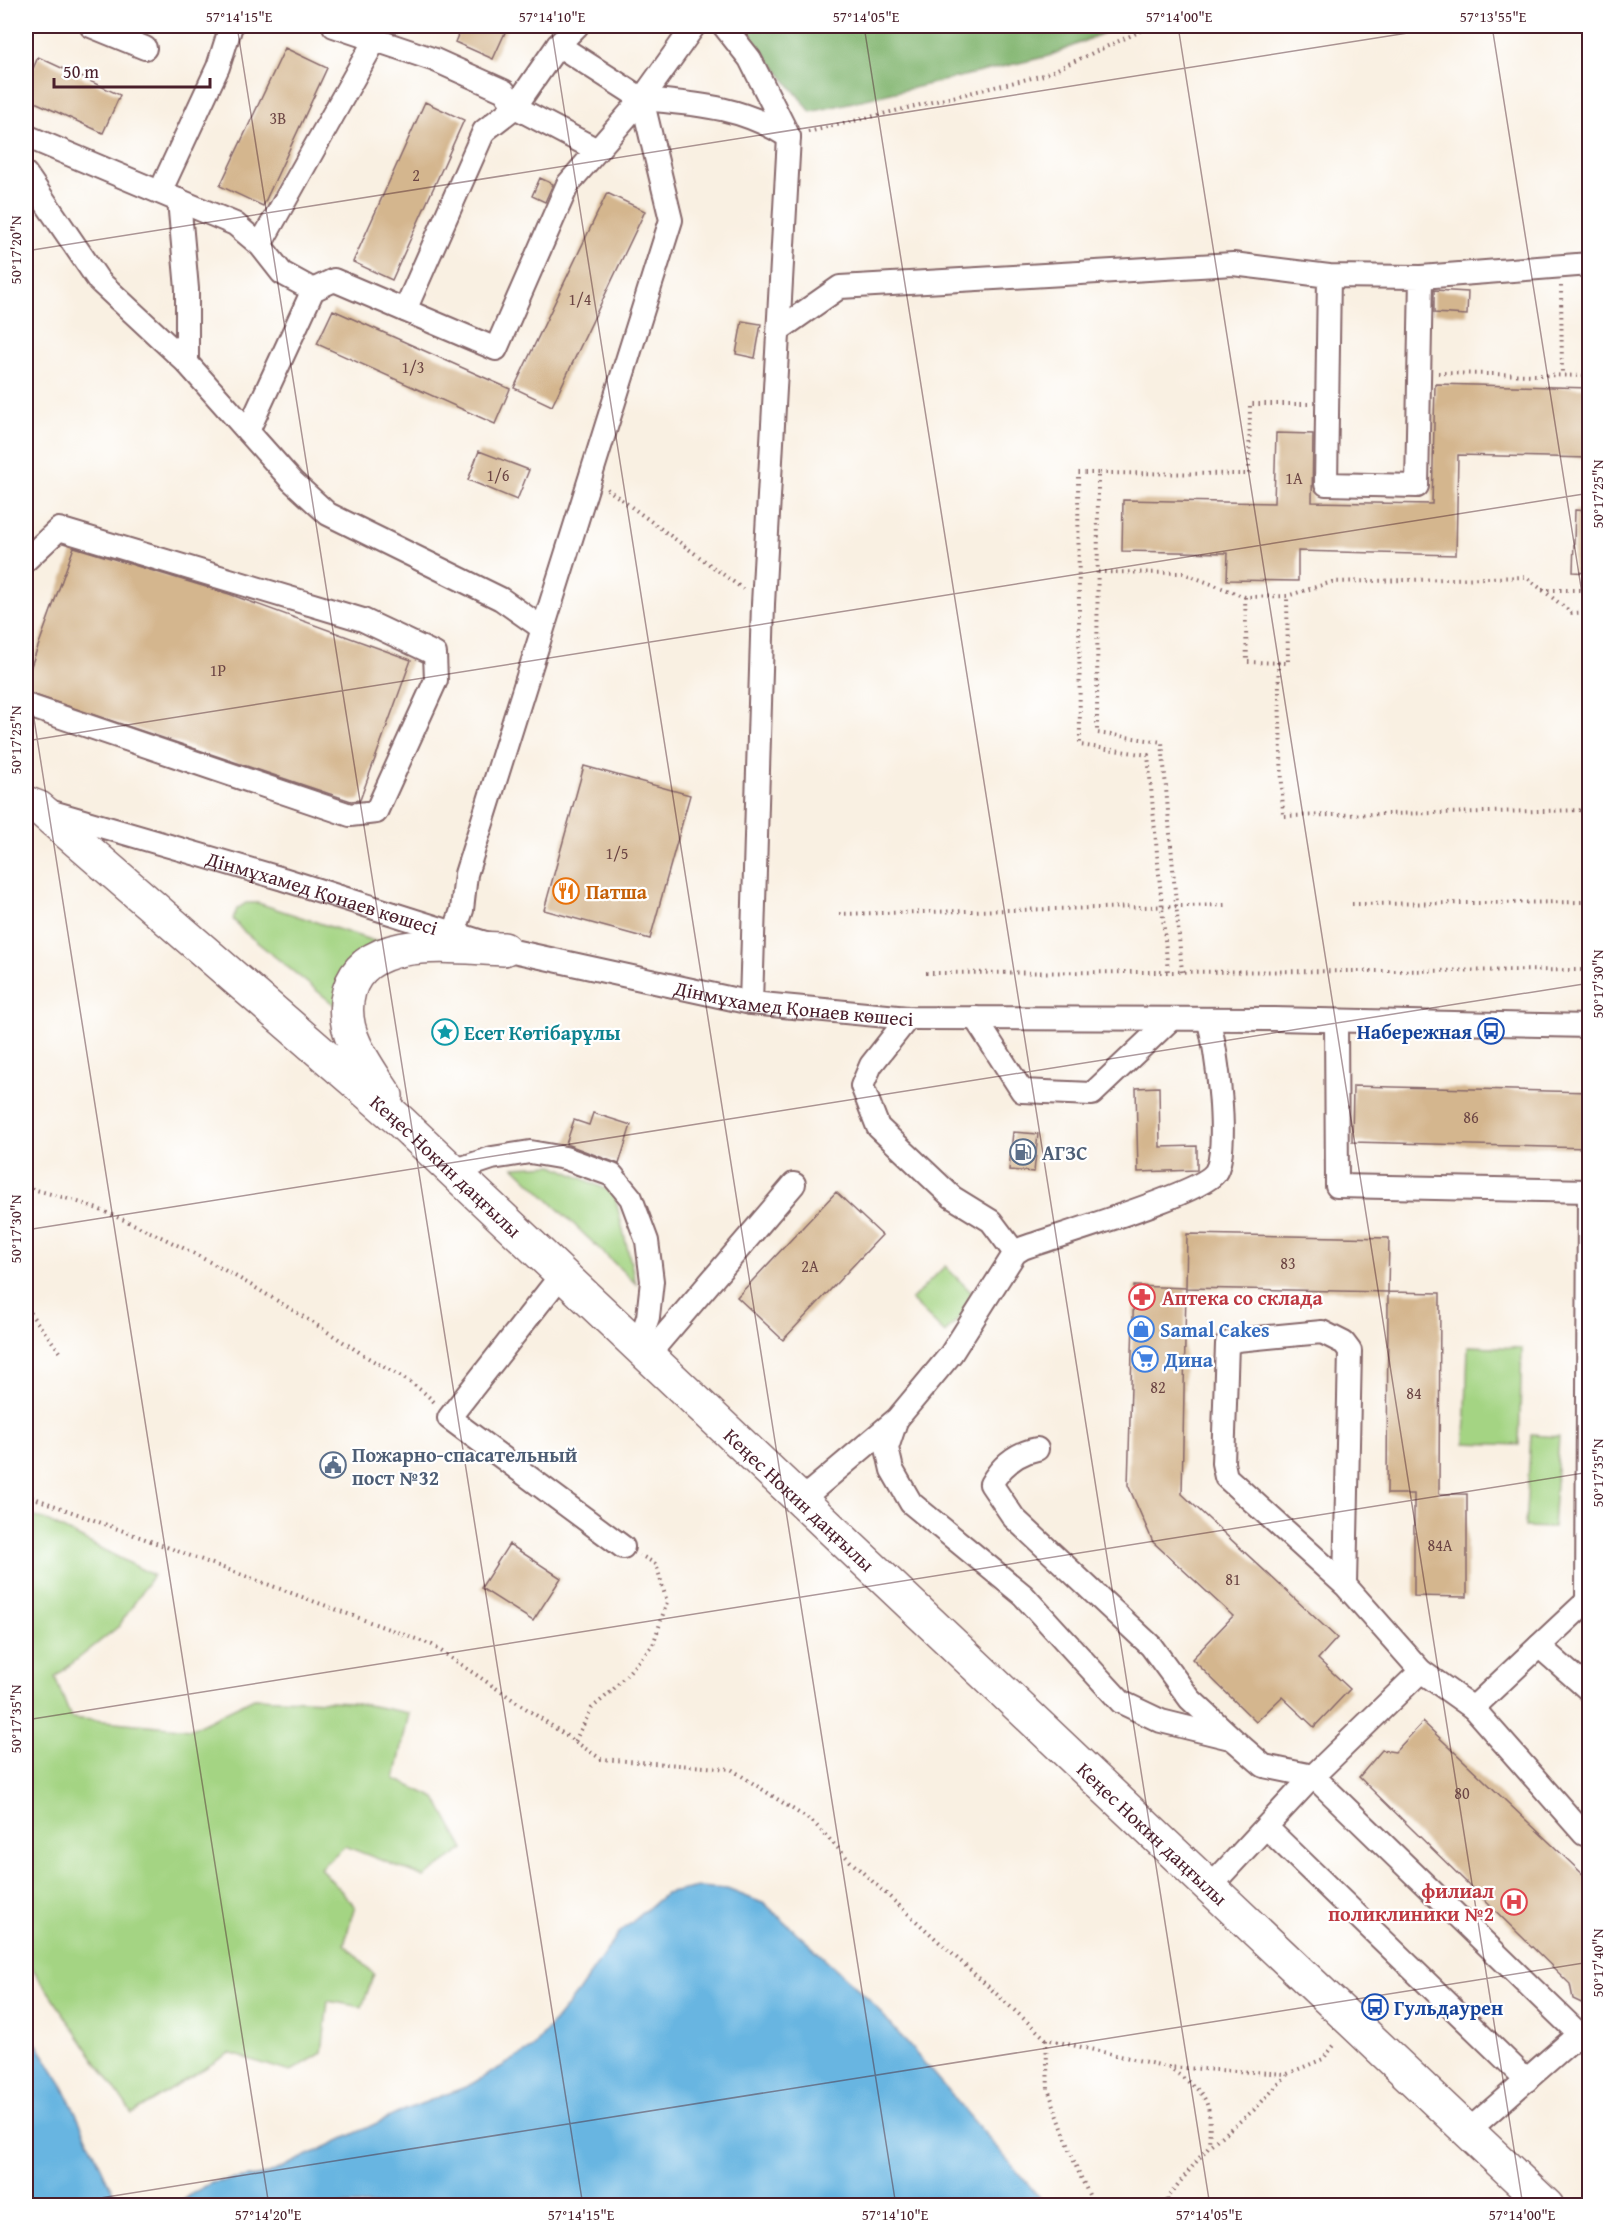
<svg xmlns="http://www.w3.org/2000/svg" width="1615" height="2231" font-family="'Gentium Book Plus',serif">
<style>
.green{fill:#a4d483;stroke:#777a57;stroke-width:1.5}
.forest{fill:#83b671;stroke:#666a4e;stroke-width:1.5}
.water{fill:#67b5e1;stroke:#586a86;stroke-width:1.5}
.building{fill:#d4b68e}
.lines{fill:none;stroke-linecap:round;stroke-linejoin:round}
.minor-casing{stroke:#87686b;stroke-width:26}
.highway-casing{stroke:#87686b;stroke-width:36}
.path{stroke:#87686b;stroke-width:4;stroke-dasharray:1.5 4.5;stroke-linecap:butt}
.minor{stroke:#fff;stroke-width:22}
.highway{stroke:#fff;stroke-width:33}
.ticks{fill:none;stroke:#4a1f2b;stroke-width:1.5;stroke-opacity:0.45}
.labels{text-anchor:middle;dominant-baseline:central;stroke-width:4.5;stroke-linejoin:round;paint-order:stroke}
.number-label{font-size:16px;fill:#6c4544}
.food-label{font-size:20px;font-weight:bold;fill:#c56008;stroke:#fff;text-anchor:start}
.street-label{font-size:20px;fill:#4a1f2b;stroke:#fff}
.transit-label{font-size:20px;font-weight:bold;fill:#164399;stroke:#fff;text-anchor:end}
.culture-label{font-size:20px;font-weight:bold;fill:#0d838f;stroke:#fff;text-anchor:start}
.service-label{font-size:20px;font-weight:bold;fill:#4e5e75;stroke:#fff;text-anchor:start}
.health-label{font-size:20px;font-weight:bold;fill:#be3a42;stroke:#fff;text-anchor:start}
.shop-label{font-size:20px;font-weight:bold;fill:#366cbe;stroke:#fff;text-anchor:start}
.neatline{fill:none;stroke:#4a1f2b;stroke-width:2}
.ticks-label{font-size:15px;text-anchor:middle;fill:#4a1f2b}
</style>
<rect width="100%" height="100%" fill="#fff"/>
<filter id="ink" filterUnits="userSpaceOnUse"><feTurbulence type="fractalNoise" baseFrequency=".0167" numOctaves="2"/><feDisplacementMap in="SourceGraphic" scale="12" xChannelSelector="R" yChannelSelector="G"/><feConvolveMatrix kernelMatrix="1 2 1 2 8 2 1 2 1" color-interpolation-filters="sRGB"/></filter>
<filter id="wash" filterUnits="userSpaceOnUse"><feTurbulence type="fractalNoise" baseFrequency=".008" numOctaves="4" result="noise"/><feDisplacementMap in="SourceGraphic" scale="24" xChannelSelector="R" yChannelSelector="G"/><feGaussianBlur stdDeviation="1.35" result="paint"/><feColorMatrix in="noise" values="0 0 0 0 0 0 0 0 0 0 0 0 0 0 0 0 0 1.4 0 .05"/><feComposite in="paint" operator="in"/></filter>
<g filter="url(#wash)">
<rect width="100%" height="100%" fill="#f9f0e2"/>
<!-- green -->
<path class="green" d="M 246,903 L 258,903 L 383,944 L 337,1007 L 242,930 L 233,919 L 237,909 Z
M 553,1165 L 614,1193 L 636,1284 L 514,1167 Z
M 945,1266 L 978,1299 L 945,1333 L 911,1300 Z
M 1468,1346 L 1522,1348 L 1519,1445 L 1465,1443 Z
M 1531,1435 L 1559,1437 L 1553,1528 L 1525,1527 Z
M 26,1515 L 43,1519 L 153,1575 L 119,1626 L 55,1677 L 71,1718 L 191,1729 L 254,1698 L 352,1702 L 409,1713 L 395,1779 L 436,1798 L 464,1849 L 424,1877 L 345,1846 L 320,1868 L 355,1906 L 344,1944 L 374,1974 L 362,2007 L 328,2001 L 322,2053 L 290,2072 L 229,2053 L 132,2114 L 26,1959 Z"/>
<!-- forest -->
<path class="forest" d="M 742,26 L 1120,26 L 1049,56 L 811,112 Z"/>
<!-- water -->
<path class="water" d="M 698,1887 L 727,1889 L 765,1904 L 869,1999 L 1046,2205 L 177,2205 L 193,2193 L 211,2183 L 268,2174 L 405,2110 L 468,2086 L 532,2049 L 578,1992 L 618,1934 L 665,1894 Z
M 26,2028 L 61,2082 L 119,2205 L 26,2205 Z"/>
<g id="blocks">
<!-- building -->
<path class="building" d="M 462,26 L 508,26 L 493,59 L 455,42 Z
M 285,48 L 327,68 L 263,206 L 220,186 Z
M 38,57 L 120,95 L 103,133 L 26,98 L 26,85 Z
M 425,102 L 464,120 L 392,280 L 353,262 Z
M 540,178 L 553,184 L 545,202 L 532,196 Z
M 607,193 L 645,211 L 552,406 L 514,388 Z
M 1434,290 L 1468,292 L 1467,315 L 1434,313 Z
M 333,310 L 510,389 L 495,424 L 317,344 Z
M 742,321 L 761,324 L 755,358 L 736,354 Z
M 1435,384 L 1590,388 L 1590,458 L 1458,455 L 1456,555 L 1298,551 L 1298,581 L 1227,580 L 1228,553 L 1122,551 L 1123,500 L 1274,503 L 1276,433 L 1313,434 L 1312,502 L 1432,504 Z
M 479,451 L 529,470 L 517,500 L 468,480 Z
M 1575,510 L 1590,511 L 1590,573 L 1573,572 Z
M 74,547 L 229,594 L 411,660 L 360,800 L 351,801 L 26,692 L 26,680 Z
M 584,766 L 690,795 L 650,939 L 544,910 Z
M 1353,1086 L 1590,1092 L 1590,1148 L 1352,1142 Z
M 1159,1087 L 1160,1147 L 1197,1146 L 1197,1170 L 1138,1172 L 1136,1088 Z
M 593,1113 L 631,1125 L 619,1164 L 566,1144 L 574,1120 L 589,1125 Z
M 1013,1132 L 1038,1134 L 1034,1172 L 1009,1170 Z
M 836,1192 L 882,1235 L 783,1340 L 737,1297 Z
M 1187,1234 L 1389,1238 L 1388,1292 L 1186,1288 Z
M 1134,1286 L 1186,1288 L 1182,1494 L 1337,1638 L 1318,1659 L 1350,1689 L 1314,1727 L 1282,1697 L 1256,1722 L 1192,1659 L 1233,1616 L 1153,1542 L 1128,1485 Z
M 1388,1292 L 1440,1293 L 1439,1494 L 1467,1494 L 1467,1597 L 1414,1596 L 1414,1494 L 1387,1494 Z
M 509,1544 L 561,1578 L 533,1621 L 481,1588 Z
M 1423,1722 L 1590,1881 L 1590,2007 L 1573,1999 L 1570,1984 L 1359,1777 L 1382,1750 L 1395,1752 Z"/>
</g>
</g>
<g filter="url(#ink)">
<use href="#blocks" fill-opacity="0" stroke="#87686b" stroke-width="1.5"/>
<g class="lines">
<!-- minor casing -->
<g class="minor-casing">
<g id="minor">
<path d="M 91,26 L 145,48"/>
<path d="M 334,26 L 435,60 L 504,91 L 515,107 L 597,150"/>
<path d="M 724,26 L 750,59 L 789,137 L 763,604 L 751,1003"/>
<path d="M 558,45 L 642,99"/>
<path d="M 26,136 L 235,224 L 260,245 L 282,273 L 313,290"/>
<path d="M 26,174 L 99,281 L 187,363 L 292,481 L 328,514 L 501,599 L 542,628"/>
<path d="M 160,192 L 218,67 L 231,26"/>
<path d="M 179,200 L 187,289 L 187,363"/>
<path d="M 260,245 L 375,40"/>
<path d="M 1421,277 L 1590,264"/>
<path d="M 405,310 L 484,131 L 515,107 L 558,45 L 577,26"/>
<path d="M 780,329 L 840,287 L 1233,264 L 1329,276 L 1326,484 L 1417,486 L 1421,277 L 1329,276"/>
<path d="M 248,431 L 313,290 L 334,280 L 496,349 L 568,184 L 642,99 C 696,104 741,106 789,137"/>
<path d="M 26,560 L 59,529 L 363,620 L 435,654 L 436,680 L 376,812 L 350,815 L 26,705"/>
<path id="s1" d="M 49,811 L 283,879 L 504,949 L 751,1003 L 908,1018 L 1274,1019 L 1590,1026"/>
<path d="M 454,933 L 462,910 L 466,874 L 671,220 L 642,99 L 694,26"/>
<path d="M 908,1018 L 871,1065 L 862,1086 L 878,1127 L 952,1197 L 991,1221 L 1015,1253"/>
<path d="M 975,1018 L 1022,1091 L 1092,1094 L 1170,1020"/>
<path d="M 1336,1022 L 1337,1186 L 1590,1191"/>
<path d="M 453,1171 L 492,1158 L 530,1152 L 565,1158 L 612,1175 L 631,1198 L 647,1241 L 652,1281 L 648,1317 L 638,1346"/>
<path d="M 562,1274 L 449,1418 L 623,1547"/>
<path d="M 648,1355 L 794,1184"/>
<path d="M 896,1421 L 887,1448 L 892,1470 L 911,1503 L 1023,1595 L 1121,1702 L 1161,1721 L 1230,1738"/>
<path d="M 1037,1449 C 1016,1453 1002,1465 991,1484 L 1014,1518 L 1151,1646 L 1190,1699 L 1233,1739 L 1264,1766 L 1313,1776 L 1211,1886"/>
<path d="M 801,1500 L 897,1419 L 951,1354 L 1015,1253 L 1023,1248 C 1056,1236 1200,1194 1215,1173 C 1230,1153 1217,1044 1208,1020"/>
<path d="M 1345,1585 L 1350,1351 L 1344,1343 L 1322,1332 L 1237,1340 L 1227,1344 L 1223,1463 L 1226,1477 L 1345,1585 L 1421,1671"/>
<path d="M 1539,1646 L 1590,1691"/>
<path d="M 1473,1708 L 1584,1834 L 1590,1836"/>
<path d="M 1266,1827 L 1527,2080"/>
<path d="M 1469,2130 L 1579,2034 L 1313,1776 L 1421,1671 L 1473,1708 L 1587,1601 L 1589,1191"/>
</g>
</g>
<!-- highway casing -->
<g class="highway-casing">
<g id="highway">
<path id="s2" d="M 26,803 L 39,808 L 400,1121 L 1547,2206"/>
<path d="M 386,1096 C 375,1079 363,1062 355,1045 C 347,1028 344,1009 349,991 C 366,932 457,948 504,949"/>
</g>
</g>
<!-- path -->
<path class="path" d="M 808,132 L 1044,75 L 1152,26
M 1561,286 L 1562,376
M 1438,373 L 1590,376
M 1098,473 L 1078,473 L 1080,745 L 1148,755 L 1168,972
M 607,489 L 743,589
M 1098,572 L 1183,573 L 1245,597 L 1287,596 L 1332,582 L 1526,577 L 1572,613 L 1590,612
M 1542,590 L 1590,590
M 1245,597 L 1247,662 L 1288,663 L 1287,596
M 1278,662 L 1283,816 L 1590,810
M 1352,904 L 1590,902
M 839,914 L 1227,905
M 1182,972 L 1162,742 L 1097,733 L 1098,473 L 1249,474 L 1250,404 L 1309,404
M 926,973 L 1590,970
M 26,1187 C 49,1194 73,1199 95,1208 C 189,1245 275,1298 359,1352 C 385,1369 413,1380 434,1402
M 26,1308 L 61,1353
M 26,1495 L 432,1645 L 601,1759 L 731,1769 L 814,1823 L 850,1861 L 1046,2039 L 1168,2067 L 1287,2074 L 1323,2059 L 1336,2043
M 575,1741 L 592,1708 L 612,1691 L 653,1645 L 667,1602 L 656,1564 L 640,1555
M 1046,2039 L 1048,2089 L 1075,2164 L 1094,2206
M 1168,2067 C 1207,2095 1212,2096 1209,2145
M 1169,2206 L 1167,2198 L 1209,2146 L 1254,2110 L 1287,2075"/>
<!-- minor -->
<use href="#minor" class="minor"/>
<!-- highway -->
<use href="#highway" class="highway"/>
</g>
</g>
<!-- ticks -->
<path class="ticks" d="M 237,26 L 583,2206M 551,26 L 896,2206M 864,26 L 1210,2206M 1178,26 L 1523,2206M 1492,26 L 1590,644M 26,251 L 1452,26M 26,668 L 269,2206M 26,741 L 1590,493M 26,1230 L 1590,983M 26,1720 L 1590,1472M 50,2206 L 1590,1962"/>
<!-- icons -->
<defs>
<g id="restaurant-ring" transform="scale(1.35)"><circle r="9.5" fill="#fff" stroke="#e8710a" stroke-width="1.5"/><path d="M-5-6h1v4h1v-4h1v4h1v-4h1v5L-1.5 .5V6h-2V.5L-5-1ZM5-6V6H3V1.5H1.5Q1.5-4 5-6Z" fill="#e8710a"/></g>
<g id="bus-ring" transform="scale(1.35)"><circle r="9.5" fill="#fff" stroke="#1a4fb4" stroke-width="1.5"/><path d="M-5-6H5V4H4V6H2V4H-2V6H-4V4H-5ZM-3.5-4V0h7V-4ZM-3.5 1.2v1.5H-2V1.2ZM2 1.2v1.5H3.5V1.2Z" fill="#1a4fb4"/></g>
<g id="sight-ring" transform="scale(1.35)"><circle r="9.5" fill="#fff" stroke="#0f9aa8" stroke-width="1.5"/><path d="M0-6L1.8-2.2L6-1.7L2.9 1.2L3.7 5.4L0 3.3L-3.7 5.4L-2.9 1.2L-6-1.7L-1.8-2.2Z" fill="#0f9aa8"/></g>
<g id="fuel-ring" transform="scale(1.35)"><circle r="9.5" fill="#fff" stroke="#5c6f8a" stroke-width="1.5"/><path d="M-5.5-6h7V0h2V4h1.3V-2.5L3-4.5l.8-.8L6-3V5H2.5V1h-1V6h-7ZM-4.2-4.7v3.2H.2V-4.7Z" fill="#5c6f8a"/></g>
<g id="pharmacy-ring" transform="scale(1.35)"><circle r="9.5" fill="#fff" stroke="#e0444e" stroke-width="1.5"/><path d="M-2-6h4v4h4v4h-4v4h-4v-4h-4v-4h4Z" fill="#e0444e"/></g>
<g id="shop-ring" transform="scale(1.35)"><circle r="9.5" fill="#fff" stroke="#3f7fe0" stroke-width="1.5"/><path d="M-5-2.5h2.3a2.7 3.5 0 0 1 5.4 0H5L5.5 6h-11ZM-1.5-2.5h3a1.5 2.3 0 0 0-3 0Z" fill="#3f7fe0"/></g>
<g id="supermarket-ring" transform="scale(1.35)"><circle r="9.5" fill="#fff" stroke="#3f7fe0" stroke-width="1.5"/><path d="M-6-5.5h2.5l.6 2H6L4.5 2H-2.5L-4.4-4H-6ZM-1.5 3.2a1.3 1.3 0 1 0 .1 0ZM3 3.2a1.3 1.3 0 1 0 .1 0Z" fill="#3f7fe0"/></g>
<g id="civic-ring" transform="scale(1.35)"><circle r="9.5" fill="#fff" stroke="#5c6f8a" stroke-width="1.5"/><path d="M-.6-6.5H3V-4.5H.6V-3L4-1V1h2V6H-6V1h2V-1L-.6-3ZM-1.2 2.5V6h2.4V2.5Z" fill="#5c6f8a"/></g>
<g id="hospital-ring" transform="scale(1.35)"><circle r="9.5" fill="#fff" stroke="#e0444e" stroke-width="1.5"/><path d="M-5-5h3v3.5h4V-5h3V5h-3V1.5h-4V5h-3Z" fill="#e0444e"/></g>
</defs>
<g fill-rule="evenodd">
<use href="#restaurant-ring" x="566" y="891"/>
<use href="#bus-ring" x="1491" y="1031"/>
<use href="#sight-ring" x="445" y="1032"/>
<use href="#fuel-ring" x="1023" y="1152"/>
<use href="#pharmacy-ring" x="1142" y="1297"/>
<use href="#shop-ring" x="1141" y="1329"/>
<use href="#supermarket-ring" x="1145" y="1359"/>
<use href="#civic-ring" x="333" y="1465"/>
<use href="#hospital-ring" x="1514" y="1902"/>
<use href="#bus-ring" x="1375" y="2007"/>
</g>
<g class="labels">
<!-- number labels -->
<g class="number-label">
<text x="278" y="118">3В</text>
<text x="416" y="175">2</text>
<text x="580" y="299">1/4</text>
<text x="413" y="367">1/3</text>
<text x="498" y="475">1/6</text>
<text x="1294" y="478">1А</text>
<text x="218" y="670">1Р</text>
<text x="617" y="853">1/5</text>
<text x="1471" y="1117">86</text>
<text x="1288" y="1263">83</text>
<text x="810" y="1266">2А</text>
<text x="1158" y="1387">82</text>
<text x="1414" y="1393">84</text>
<text x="1440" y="1545">84А</text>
<text x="1233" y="1579">81</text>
<text x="1462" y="1793">80</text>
</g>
<!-- food labels -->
<g class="food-label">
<text x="586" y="891">Патша</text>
</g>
<!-- street labels -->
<g class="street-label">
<text stroke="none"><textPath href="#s1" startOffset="285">Дінмұхамед Қонаев көшесі</textPath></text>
<text stroke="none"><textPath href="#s1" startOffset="771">Дінмұхамед Қонаев көшесі</textPath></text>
<text stroke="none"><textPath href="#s2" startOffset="556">Кеңес Нокин даңғылы</textPath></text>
<text stroke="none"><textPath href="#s2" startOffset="1042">Кеңес Нокин даңғылы</textPath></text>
<text stroke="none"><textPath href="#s2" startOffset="1528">Кеңес Нокин даңғылы</textPath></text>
</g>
<!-- transit labels -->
<g class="transit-label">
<text x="1472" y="1031">Набережная</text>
<text x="1394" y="2007" text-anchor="start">Гульдаурен</text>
</g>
<!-- culture labels -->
<g class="culture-label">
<text x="464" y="1032">Есет Көтібарұлы</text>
</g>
<!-- service labels -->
<g class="service-label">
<text x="1042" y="1152">АГЗС</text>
<text x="352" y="1454">Пожарно-спасательный<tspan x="352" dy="23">пост №32</tspan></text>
</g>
<!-- health labels -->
<g class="health-label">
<text x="1162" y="1297">Аптека со склада</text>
<text x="1494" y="1890" text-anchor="end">филиал<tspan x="1494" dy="23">поликлиники №2</tspan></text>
</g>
<!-- shop labels -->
<g class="shop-label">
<text x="1160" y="1329">Samal Cakes</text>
<text x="1164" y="1359">Дина</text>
</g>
</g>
<!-- margin -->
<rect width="1615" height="2231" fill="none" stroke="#fff" stroke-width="66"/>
<!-- scale -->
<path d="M54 78v9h156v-9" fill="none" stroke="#4a1f2b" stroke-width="3"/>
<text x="63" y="78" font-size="18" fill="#4a1f2b" stroke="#ffffff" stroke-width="4.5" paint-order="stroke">50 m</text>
<rect x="33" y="33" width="1549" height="2165" class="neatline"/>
<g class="ticks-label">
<text x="239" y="22">57°14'15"E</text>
<text x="552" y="22">57°14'10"E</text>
<text x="866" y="22">57°14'05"E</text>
<text x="1179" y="22">57°14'00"E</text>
<text x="1493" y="22">57°13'55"E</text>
<text transform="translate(16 250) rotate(-90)" y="5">50°17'20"N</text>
<text transform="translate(1598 494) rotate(-90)" y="5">50°17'25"N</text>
<text transform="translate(16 740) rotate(-90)" y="5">50°17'25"N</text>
<text transform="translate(1598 984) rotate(-90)" y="5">50°17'30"N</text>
<text transform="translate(16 1229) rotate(-90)" y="5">50°17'30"N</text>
<text transform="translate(1598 1473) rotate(-90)" y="5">50°17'35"N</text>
<text transform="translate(16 1719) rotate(-90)" y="5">50°17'35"N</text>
<text transform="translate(1598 1963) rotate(-90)" y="5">50°17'40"N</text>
<text x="268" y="2220">57°14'20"E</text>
<text x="581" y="2220">57°14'15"E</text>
<text x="895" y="2220">57°14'10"E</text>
<text x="1209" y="2220">57°14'05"E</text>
<text x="1522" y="2220">57°14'00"E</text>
</g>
</svg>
